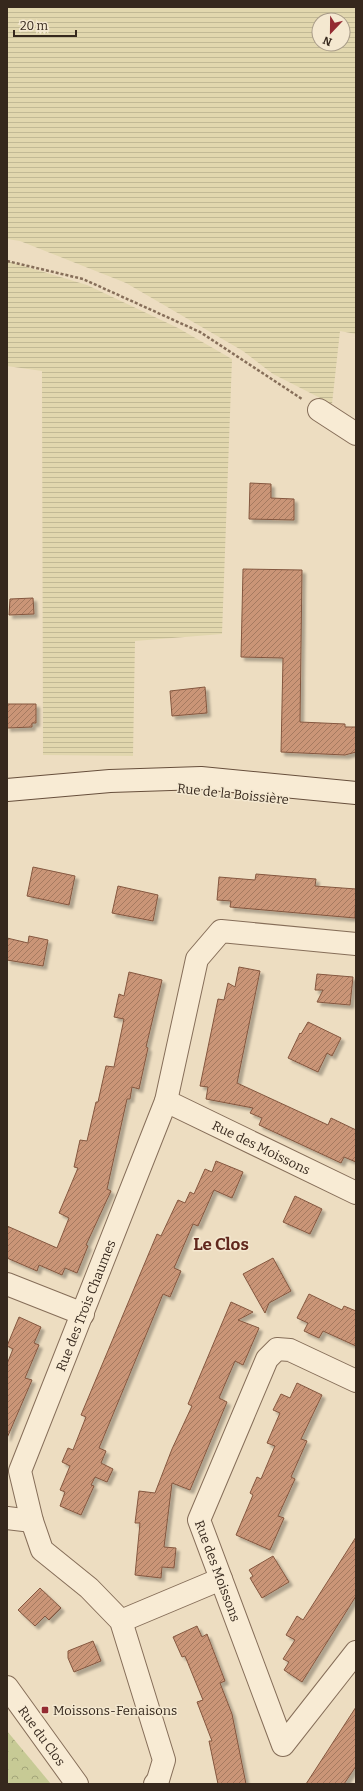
<svg xmlns="http://www.w3.org/2000/svg" width="363" height="1791" font-family="Bitter,serif">
<style>
.farmland{fill:url(#farmland-rules);fill-rule:evenodd}
.forest{fill:url(#forest-crowns)}
.building{fill:url(#building-hatch);stroke:#84573f;filter:url(#shadow)}
.lines{fill:none;stroke-linecap:round;stroke-linejoin:round}
.minor-casing{stroke:#866e59;stroke-width:24}
.secondary-casing{stroke:#674f3c;stroke-width:24}
.path{stroke:#866e59;stroke-width:2.5;stroke-dasharray:3 2;stroke-linecap:butt}
.minor{stroke:#f8ebd4;stroke-width:22}
.secondary{stroke:#f8ebd4;stroke-width:22}
.poi-dot{fill:#932a31;stroke:#f4e8d0;stroke-width:1.5}
.labels{text-anchor:middle;dominant-baseline:central;stroke-width:3;stroke-linejoin:round;paint-order:stroke}
.street-label{font-size:13px;fill:#36281d;stroke:#f4e8d0}
.poi-label{font-size:13px;fill:#36281d;stroke:#f4e8d0;text-anchor:start}
.district-label{font-size:17px;font-weight:bold;fill:#61281d;stroke:#f4e8d0}
</style>
<defs>
<pattern id="farmland-rules" width="6" height="5" patternUnits="userSpaceOnUse"><rect width="6" height="5" fill="#e2d7ae"/><path d="M0 2.5h6" fill="none" stroke="#c2b995"/></pattern>
<pattern id="forest-crowns" width="20" height="18" patternUnits="userSpaceOnUse"><rect width="20" height="18" fill="#c7ca95"/><path d="M2 6a3 3 0 1 1 6 0M12 15a3 3 0 1 1 6 0" fill="none" stroke="#a2a479"/></pattern>
<pattern id="building-hatch" width="6" height="6" patternUnits="userSpaceOnUse"><rect width="6" height="6" fill="#ca9577"/><path d="M-1 1l2-2M0 6l6-6M5 7l2-2" fill="none" stroke="#a57a61"/></pattern>
<filter id="shadow"><feDropShadow dx="3.5" dy="3.5" stdDeviation="1" flood-color="#0004"/></filter>
</defs>
<rect width="100%" height="100%" fill="#edddc1"/>
<!-- farmland -->
<path class="farmland" d="M 7,7 L 356,7 L 356,334 L 340,331 L 332,404 L 273,374 L 243,351 L 126,283 L 20,241 L 7,239 ZM 319,20 L 343,20 L 343,44 L 319,44 Z
M 7,261 L 87,285 L 178,328 L 232,359 L 222,634 L 135,641 L 133,756 L 43,755 L 42,371 L 7,366 Z"/>
<!-- forest -->
<path class="forest" d="M 7,1731 L 51,1784 L 7,1784 Z"/>
<!-- building -->
<path class="building" d="M 250,483 L 271,484 L 271,498 L 294,499 L 294,520 L 249,519 Z
M 243,569 L 302,570 L 300,722 L 345,724 L 345,727 L 356,727 L 356,752 L 345,755 L 281,752 L 283,658 L 241,657 Z
M 33,598 L 34,614 L 9,615 L 10,599 Z
M 205,687 L 207,713 L 172,716 L 170,691 Z
M 7,704 L 36,704 L 36,723 L 32,723 L 32,727 L 7,728 Z
M 33,867 L 75,876 L 69,905 L 27,896 Z
M 256,874 L 316,879 L 315,886 L 356,889 L 355,918 L 230,907 L 231,901 L 217,900 L 219,877 L 255,880 Z
M 118,886 L 158,895 L 153,921 L 112,913 Z
M 29,936 L 48,940 L 43,966 L 7,960 L 7,938 L 28,943 Z
M 239,967 L 260,971 L 237,1083 L 328,1125 L 331,1118 L 356,1130 L 356,1162 L 344,1157 L 341,1163 L 259,1125 L 262,1118 L 250,1113 L 253,1108 L 206,1099 L 208,1087 L 200,1086 L 218,999 L 224,1000 L 228,983 L 235,987 Z
M 129,972 L 162,980 L 146,1047 L 148,1048 L 139,1089 L 132,1087 L 130,1099 L 127,1099 L 107,1189 L 111,1191 L 86,1245 L 88,1246 L 77,1273 L 65,1268 L 62,1275 L 39,1265 L 37,1271 L 7,1258 L 7,1226 L 57,1248 L 69,1218 L 59,1213 L 78,1168 L 74,1167 L 80,1140 L 87,1141 L 96,1102 L 98,1102 L 106,1066 L 114,1067 L 124,1019 L 114,1017 L 119,994 L 124,996 Z
M 317,974 L 353,977 L 350,1005 L 317,1002 L 323,990 L 315,990 Z
M 308,1022 L 341,1038 L 332,1056 L 327,1053 L 318,1072 L 288,1058 L 300,1033 L 301,1034 Z
M 216,1161 L 243,1172 L 232,1198 L 214,1190 L 198,1226 L 193,1224 L 174,1268 L 181,1271 L 170,1297 L 163,1294 L 99,1448 L 106,1451 L 101,1463 L 113,1469 L 107,1482 L 95,1477 L 91,1485 L 94,1486 L 81,1515 L 60,1506 L 65,1492 L 60,1490 L 70,1466 L 62,1462 L 68,1448 L 73,1450 L 86,1417 L 81,1415 L 157,1234 L 161,1236 L 178,1200 L 185,1203 L 190,1192 L 194,1194 L 205,1169 L 212,1172 Z
M 295,1196 L 322,1209 L 310,1234 L 283,1222 Z
M 273,1258 L 291,1291 L 269,1303 L 265,1313 L 243,1274 Z
M 309,1294 L 342,1310 L 344,1306 L 356,1311 L 356,1346 L 323,1331 L 319,1338 L 304,1331 L 308,1323 L 297,1318 Z
M 231,1302 L 253,1312 L 238,1320 L 259,1328 L 243,1365 L 235,1361 L 219,1398 L 227,1402 L 190,1490 L 172,1483 L 164,1547 L 176,1548 L 174,1568 L 162,1567 L 161,1578 L 135,1575 L 140,1523 L 135,1523 L 139,1491 L 155,1493 L 172,1449 L 192,1406 L 188,1404 Z
M 19,1317 L 41,1327 L 34,1343 L 39,1345 L 25,1378 L 32,1380 L 7,1438 L 7,1364 L 13,1349 L 7,1346 Z
M 297,1383 L 322,1395 L 301,1439 L 307,1441 L 291,1477 L 295,1479 L 278,1516 L 284,1518 L 270,1550 L 236,1535 L 253,1495 L 250,1493 L 257,1477 L 261,1479 L 275,1446 L 267,1443 L 280,1413 L 273,1410 L 281,1394 L 290,1398 Z
M 356,1537 L 356,1596 L 302,1682 L 284,1670 L 289,1662 L 283,1659 L 295,1640 L 286,1635 L 297,1616 L 303,1620 Z
M 273,1556 L 289,1582 L 262,1598 L 250,1578 L 253,1576 L 249,1570 Z
M 40,1588 L 61,1608 L 49,1620 L 45,1616 L 35,1626 L 18,1610 Z
M 197,1626 L 202,1637 L 207,1634 L 225,1681 L 220,1683 L 232,1714 L 246,1784 L 218,1784 L 209,1741 L 212,1741 L 197,1702 L 203,1700 L 185,1656 L 182,1657 L 173,1637 Z
M 93,1641 L 101,1661 L 74,1672 L 68,1658 L 68,1651 Z
M 356,1707 L 356,1766 L 344,1784 L 306,1784 Z"/>
<g class="lines">
<!-- minor casing -->
<g class="minor-casing">
<g id="minor">
<path d="M 319,410 L 356,434"/>
<path id="s1" d="M 166,1101 L 356,1193"/>
<path d="M 7,1284 L 83,1314"/>
<path id="s2" d="M 356,1381 L 290,1350 L 277,1349 L 267,1359 L 199,1520 L 283,1745 L 356,1652"/>
<path d="M 7,1518 L 32,1521"/>
<path d="M 121,1621 L 221,1579"/>
<path id="s3" d="M 7,1687 L 77,1784"/>
<path id="s4" d="M 155,1784 L 158,1780 L 164,1760 L 121,1621 L 89,1588 L 42,1550 L 32,1521 L 20,1471 L 166,1101 L 197,959 L 221,931 L 356,944"/>
</g>
</g>
<!-- secondary casing -->
<g class="secondary-casing">
<path id="secondary" d="M 7,790 L 110,781 L 201,778 L 356,793"/>
</g>
<!-- path -->
<path class="path" d="M 7,261 L 83,279 L 200,332 L 302,399"/>
<!-- minor -->
<use href="#minor" class="minor"/>
<!-- secondary -->
<use href="#secondary" class="secondary"/>
</g>
<!-- markers -->
<rect class="poi-dot" x="41" y="1706" width="8" height="8" rx="2"/>
<g class="labels">
<!-- street labels -->
<g class="street-label">
<text transform="translate(233 794) rotate(6)">Rue de la Boissière</text>
<text stroke="none"><textPath href="#s1" startOffset="106">Rue des Moissons</textPath></text>
<text stroke="none"><textPath href="#s4" startOffset="538">Rue des Trois Chaumes</textPath></text>
<text stroke="none"><textPath href="#s2" startOffset="329">Rue des Moissons</textPath></text>
<text stroke="none"><textPath href="#s3" startOffset="60">Rue du Clos</textPath></text>
</g>
<!-- poi labels -->
<g class="poi-label">
<text x="53" y="1710">Moissons-Fenaisons</text>
</g>
<!-- district labels -->
<g class="district-label">
<text x="221" y="1244">Le Clos</text>
</g>
</g>
<!-- border -->
<rect width="363" height="1791" fill="none" stroke="#36281d" stroke-width="16"/>
<!-- north arrow -->
<g transform="translate(331 32) rotate(202)"><circle r="19" fill="#f4e8d0" stroke="#a89b88"/>
<path d="M0-3L7 15L0 10L-7 15Z" fill="#932a31"/>
<text y="-6" font-size="11" font-weight="bold" text-anchor="middle" fill="#36281d">N</text>
</g>
<!-- scale -->
<path d="M14 30v6h62v-6" fill="none" stroke="#36281d" stroke-width="2"/>
<text x="20" y="30" font-size="12" fill="#36281d" stroke="#f4e8d0" stroke-width="3" paint-order="stroke">20 m</text>
</svg>
